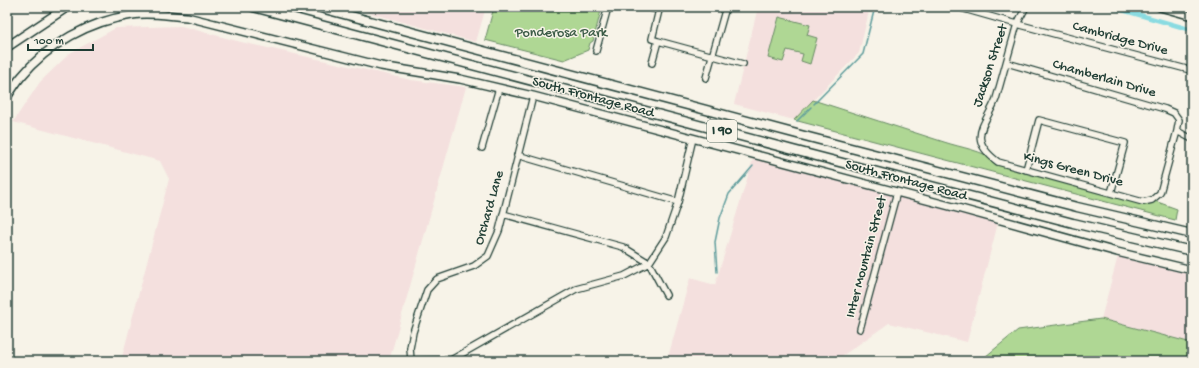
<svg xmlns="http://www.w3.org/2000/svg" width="1199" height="368" font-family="'Gochi Hand',sans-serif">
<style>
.built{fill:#f4e0de}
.green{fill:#afd794;stroke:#678a64}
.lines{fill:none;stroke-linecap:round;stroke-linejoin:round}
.stream{stroke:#5f9c9c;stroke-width:1.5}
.canal{stroke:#8adbe1;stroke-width:4.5}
.minor-casing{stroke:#1f3d34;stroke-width:8}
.major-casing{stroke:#1f3d34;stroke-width:10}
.highway-casing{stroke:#1f3d34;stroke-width:11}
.minor{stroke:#f7f3e8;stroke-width:5.5}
.major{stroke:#f7f3e8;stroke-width:7}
.highway{stroke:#f7f3e8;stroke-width:8}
.labels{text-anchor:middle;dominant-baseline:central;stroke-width:3;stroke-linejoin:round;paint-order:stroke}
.shield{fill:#f7f3e8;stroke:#60746a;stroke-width:1}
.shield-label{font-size:13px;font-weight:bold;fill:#1f3d34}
.park-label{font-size:14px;fill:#3c5c47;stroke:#f7f3e8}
.street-label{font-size:14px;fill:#1f3d34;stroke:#f7f3e8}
</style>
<rect width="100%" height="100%" fill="#f7f3e8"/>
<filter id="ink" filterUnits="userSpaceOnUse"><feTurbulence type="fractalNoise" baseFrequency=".025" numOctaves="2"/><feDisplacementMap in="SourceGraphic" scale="8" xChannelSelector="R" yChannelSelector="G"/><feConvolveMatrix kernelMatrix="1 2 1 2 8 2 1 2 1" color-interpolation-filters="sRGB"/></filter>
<g filter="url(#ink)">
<!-- built -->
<path class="built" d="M 348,7 L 486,7 L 476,42 Z
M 758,7 L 870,7 L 859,53 L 794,120 L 734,104 Z
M 181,26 L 241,42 L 411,80 L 466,87 L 389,361 L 121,361 L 169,179 L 160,161 L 13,122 L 40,82 L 70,53 L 116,28 Z
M 753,159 L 998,223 L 967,342 L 889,323 L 835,361 L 667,361 L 690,278 L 715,285 Z
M 1118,256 L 1192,273 L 1192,343 L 1101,319 Z"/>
<!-- green -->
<path class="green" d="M 494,7 L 602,7 L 593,41 L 590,43 L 588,50 L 564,60 L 485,40 Z
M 779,17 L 810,25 L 807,35 L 817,38 L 810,64 L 801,61 L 803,54 L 787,50 L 783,62 L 768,58 Z
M 813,100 C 857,114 900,128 944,142 C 962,148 982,150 998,162 L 1133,202 L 1152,200 L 1177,209 L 1175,220 L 794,120 Z
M 1101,319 L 1192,343 L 1192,361 L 980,361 L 1018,330 Z"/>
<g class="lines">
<!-- stream -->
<path class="stream" d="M 814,104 L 863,54 L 875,7
M 797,121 L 811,107
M 717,272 L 715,242 L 720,218 L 729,194 L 753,166"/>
<!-- canal -->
<path class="canal" d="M 1112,7 L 1192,30"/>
<!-- minor casing -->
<g class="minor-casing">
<path id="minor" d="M 646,7 L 659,10 L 652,39 L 658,41 L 652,63
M 957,7 L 1017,24 L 1190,70 L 1192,72
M 1026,7 L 1017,24 L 996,99 C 985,126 966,138 998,162 L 1143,202 L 1152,200 L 1160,193 L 1177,131
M 658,41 L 743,64
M 596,51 L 608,7
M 1007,63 L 1165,109 L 1174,113 L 1179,120 L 1177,131 L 1192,139
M 706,78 L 726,7
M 533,96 L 499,231 L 488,256 L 474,266 L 437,279 L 427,290 L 413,332 L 410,348 L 411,361 L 451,360 L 576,289 L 624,276 L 649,263 L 666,237 L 678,202 L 693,138
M 482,148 L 499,88
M 517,155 L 678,202
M 1026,170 L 1039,120 L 1125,143 L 1111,193
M 503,214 L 623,247 L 649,263 L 666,295
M 860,329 L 897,192"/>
</g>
<!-- major casing -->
<g class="major-casing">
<path id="major" d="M 1160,7 L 1192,16
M 7,97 C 12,90 16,83 21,77 C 48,44 90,21 132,15 C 150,12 169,16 187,17 L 381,66 L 460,79 L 533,96 L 961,209 L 1117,252 L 1192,270"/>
</g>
<!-- highway casing -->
<g class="highway-casing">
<path id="highway" d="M 253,7 L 793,150 L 1073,223 L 1192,251
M 317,7 L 797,134 L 1077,207 L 1192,234
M 7,47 L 67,7"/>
</g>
<!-- minor -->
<use href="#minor" class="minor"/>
<!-- major -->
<use href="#major" class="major"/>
<!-- highway -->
<use href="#highway" class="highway"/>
</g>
</g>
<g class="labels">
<!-- shield labels -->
<rect class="shield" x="707" y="120" width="30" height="22" rx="3"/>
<g class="shield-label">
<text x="722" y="131">I 90</text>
</g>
<!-- park labels -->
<g class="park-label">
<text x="561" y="33">Ponderosa Park</text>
</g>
<!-- street labels -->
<g class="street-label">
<text transform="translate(1120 39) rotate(15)">Cambridge Drive</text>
<text transform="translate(991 66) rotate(-72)">Jackson Street</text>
<text transform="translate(1104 79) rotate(16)">Chamberlain Drive</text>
<text transform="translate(593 98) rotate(15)">South Frontage Road</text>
<text transform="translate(1073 170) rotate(15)">Kings Green Drive</text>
<text transform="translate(906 181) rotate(15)">South Frontage Road</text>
<text transform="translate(490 208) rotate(-74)">Orchard Lane</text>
<text transform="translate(867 257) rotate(-75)">Inter Mountain Street</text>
</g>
</g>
<!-- margin -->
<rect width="1199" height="368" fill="none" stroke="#f7f3e8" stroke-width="24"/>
<rect x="12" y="12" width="1175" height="344" fill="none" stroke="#1f3d34" stroke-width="1.5" filter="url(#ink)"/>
<!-- scale -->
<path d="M28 44v6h65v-6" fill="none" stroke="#1f3d34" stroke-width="2"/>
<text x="34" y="44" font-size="12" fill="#1f3d34" stroke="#f7f3e8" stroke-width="3" paint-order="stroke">100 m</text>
</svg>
